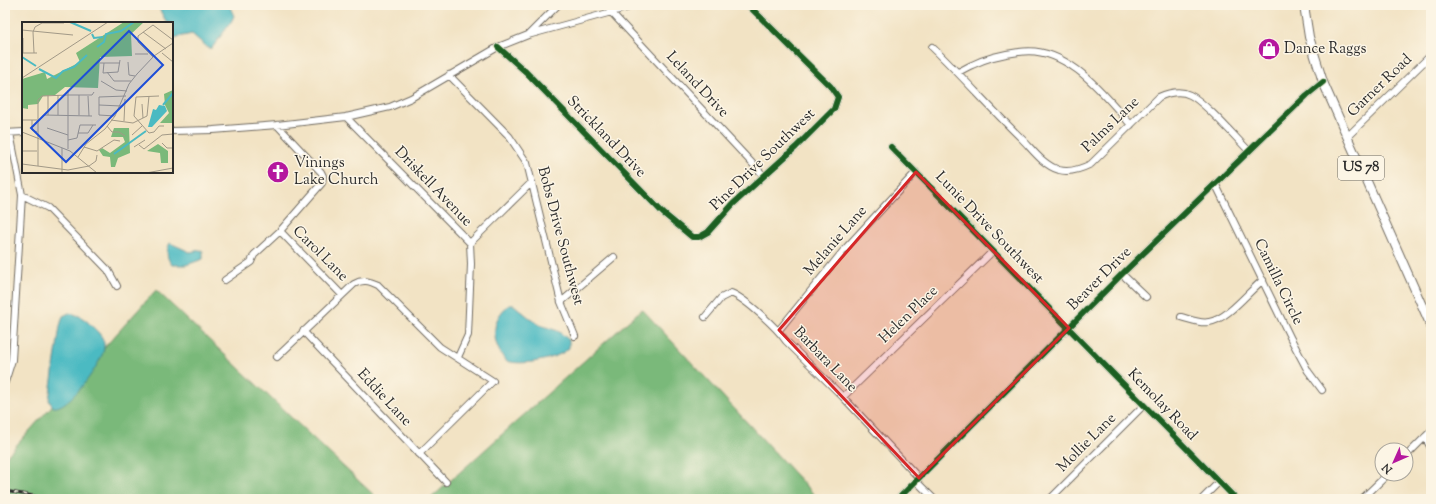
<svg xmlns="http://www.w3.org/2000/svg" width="1436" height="504" font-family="'Sorts Mill Goudy',serif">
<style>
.forest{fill:#7ab97a;stroke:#527252}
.water{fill:#4bbac2;stroke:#3b7276}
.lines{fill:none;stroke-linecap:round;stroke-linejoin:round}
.minor-casing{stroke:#716b61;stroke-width:8}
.major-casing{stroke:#716b61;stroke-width:10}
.minor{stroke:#fff;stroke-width:6}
.major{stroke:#fff;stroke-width:8}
.rail-casing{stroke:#2b2b2b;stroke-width:3}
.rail{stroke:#fcf5e5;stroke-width:1.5;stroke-dasharray:4.5;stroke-linecap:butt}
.cycleway-casing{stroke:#fcf5e5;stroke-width:8}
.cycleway{stroke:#1b5e20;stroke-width:6}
.marked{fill:#d62828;fill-opacity:0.2;stroke:#d62828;stroke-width:3;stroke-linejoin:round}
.labels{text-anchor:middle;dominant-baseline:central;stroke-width:3;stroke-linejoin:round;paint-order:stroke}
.shield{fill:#fcf5e5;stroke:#6a6863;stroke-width:1}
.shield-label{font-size:14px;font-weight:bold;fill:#2b2b2b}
.poi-label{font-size:15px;fill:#2b2b2b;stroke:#fcf5e5;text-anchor:start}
.street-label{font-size:15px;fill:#2b2b2b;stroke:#fcf5e5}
.inset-river{fill:none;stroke:#4bbac2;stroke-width:2}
.inset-road{fill:none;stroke:#a29987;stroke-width:1}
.view{fill:#1d4ed8;fill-opacity:0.15;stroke:#1d4ed8;stroke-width:2}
.inset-edge{fill:none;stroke:#2b2b2b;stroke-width:2}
</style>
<rect width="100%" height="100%" fill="#fcf5e5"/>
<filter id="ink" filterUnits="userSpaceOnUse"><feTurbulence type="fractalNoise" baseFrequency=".025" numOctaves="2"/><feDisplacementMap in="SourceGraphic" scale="8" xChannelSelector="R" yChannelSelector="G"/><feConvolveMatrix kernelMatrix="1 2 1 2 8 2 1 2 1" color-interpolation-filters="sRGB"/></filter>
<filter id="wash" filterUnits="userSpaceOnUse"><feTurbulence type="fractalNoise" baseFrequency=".012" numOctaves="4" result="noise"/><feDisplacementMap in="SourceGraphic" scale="16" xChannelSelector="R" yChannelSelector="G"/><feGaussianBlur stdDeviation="0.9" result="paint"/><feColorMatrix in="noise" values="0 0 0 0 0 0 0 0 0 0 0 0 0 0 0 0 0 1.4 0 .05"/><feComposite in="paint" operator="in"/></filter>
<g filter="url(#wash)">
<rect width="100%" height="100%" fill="#f2e3c4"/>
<!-- forest -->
<path class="forest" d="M 156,290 L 378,499 L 5,499 L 5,458 Z
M 642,309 L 818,499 L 430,499 Z"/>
<!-- water -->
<path class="water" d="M 157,5 L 229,5 L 234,16 L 231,22 L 212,48 L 208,48 L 192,34 L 173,38 L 172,23 L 167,23 Z
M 170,243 L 190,252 L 201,250 L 203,251 L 203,259 L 186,265 L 172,265 C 166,258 166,250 170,243 Z
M 509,305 L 514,305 L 531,319 L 540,325 L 558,331 L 569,340 L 569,348 C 557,360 522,366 506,361 C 492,344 489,320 509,305 Z
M 69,313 C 80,315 85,319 92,326 C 98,332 105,338 104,347 C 104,361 68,411 53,407 L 49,400 L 60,326 L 63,316 Z"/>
</g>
<g filter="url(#ink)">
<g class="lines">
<!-- minor casing -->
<g class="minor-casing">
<path id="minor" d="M 611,12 L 764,176
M 529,34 L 558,5
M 498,47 L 526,72 L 663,213 L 692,237 L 699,237 L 708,232 L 733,204 L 796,147 L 834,109 L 838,97 L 831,87 L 748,5
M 932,47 C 963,77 991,109 1022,139 C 1033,150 1043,165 1059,170 C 1070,173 1081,169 1091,164 L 1159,97 C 1168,93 1180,90 1190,95 C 1205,102 1236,138 1249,151
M 958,72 C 963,70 967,67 972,65 C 986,58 1003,54 1019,52 C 1066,44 1104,94 1131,125
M 449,75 L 509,136 L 527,163 L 561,302 L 575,336
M 346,117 L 470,243 L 471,264 L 468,335 L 458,357
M 172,131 L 213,130 L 277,125 L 346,117 L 390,107 L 411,98 L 498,47 L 528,35 L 637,5
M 5,133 L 23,132
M 1347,137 L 1431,55
M 891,147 L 1236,499
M 1215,183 L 1291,339 L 1308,371 L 1322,390
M 22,195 L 48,208 L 108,270 L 117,286
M 280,231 L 342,295
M 470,243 L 532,182
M 1122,274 L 1146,297
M 225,280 L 251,262 L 254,255 L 280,231 L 322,183 L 323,176 L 321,172 L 277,125
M 561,302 L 614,257
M 705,317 L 721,298 L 731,293 C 746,299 777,328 786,341 L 843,397 L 919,478
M 1181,317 C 1189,319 1200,324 1209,322 C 1227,320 1249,291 1263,280
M 779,330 L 844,250 L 916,172
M 303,331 L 446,482
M 277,357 L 354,284 C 363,279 369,281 378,285 L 440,347 L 493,381 L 419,454
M 5,382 L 12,360 L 22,195 L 10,133
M 843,397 L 993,251
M 1425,437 L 1431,448
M 1406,456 L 1431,431
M 916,481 L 934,499
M 898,499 L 1122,274 L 1307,95 L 1323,82
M 1050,499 L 1144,405
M 1202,499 L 1219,482
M 1362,499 L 1388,474"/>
</g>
<!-- major casing -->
<g class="major-casing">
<path id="major" d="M 1304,5 L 1309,37 L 1323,82 L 1431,326"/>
</g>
<!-- minor -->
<use href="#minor" class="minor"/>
<!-- major -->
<use href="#major" class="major"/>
<!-- rail casing -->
<g class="rail-casing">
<path id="rail" d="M 5,491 L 51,499"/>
</g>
<!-- rail -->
<use href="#rail" class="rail"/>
<!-- cycleway casing -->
<g class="cycleway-casing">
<path id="cycleway" d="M 498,47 L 526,72 L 663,213 L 692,237 L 699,237 L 708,232 L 733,204 L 796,147 L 834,109 L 838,97 L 831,87 L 748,5
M 891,147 L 1236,499
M 898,499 L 1122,274 L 1307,95 L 1323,82"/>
</g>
<!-- cycleway -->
<use href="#cycleway" class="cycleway"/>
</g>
</g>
<!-- marked area -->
<path class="marked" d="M 916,172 L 1069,328 L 919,478 L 779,330 Z"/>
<!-- icons -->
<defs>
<g id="shop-disc" transform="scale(1.15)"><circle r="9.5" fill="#b5179e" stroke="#fcf5e5"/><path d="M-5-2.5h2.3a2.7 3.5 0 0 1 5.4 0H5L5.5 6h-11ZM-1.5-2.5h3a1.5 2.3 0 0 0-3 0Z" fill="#fff"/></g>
<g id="church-disc" transform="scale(1.15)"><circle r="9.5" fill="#b5179e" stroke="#fcf5e5"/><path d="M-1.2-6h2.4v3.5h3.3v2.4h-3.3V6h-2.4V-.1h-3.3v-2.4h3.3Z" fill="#fff"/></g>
</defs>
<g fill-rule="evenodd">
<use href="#shop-disc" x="1269" y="49"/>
<use href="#church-disc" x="278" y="172"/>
</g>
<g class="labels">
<!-- shield labels -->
<rect class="shield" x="1338" y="156" width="46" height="24" rx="3"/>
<g class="shield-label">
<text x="1361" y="168">US 78</text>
</g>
<!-- poi labels -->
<g class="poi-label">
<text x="1284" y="49">Dance Raggs</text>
<text x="294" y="163">Vinings<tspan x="294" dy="17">Lake Church</tspan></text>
</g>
<!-- street labels -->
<g class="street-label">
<text transform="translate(697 85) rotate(47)">Leland Drive</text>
<text transform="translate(1380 86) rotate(-44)">Garner Road</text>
<text transform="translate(1111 125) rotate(-44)">Palms Lane</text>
<text transform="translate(606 137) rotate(46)">Strickland Drive</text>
<text transform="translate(763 160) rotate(-44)">Pine Drive Southwest</text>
<text transform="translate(433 187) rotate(46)">Driskell Avenue</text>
<text transform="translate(989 228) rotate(46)">Lunie Drive Southwest</text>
<text transform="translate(560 236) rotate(75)">Bobs Drive Southwest</text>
<text transform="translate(836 241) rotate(-49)">Melanie Lane</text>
<text transform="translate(320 254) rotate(45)">Carol Lane</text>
<text transform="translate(1100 279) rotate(-45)">Beaver Drive</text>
<text transform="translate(1278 282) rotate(64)">Camilla Circle</text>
<text transform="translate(909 315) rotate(-44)">Helen Place</text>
<text transform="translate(825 360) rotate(46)">Barbara Lane</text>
<text transform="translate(384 398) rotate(47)">Eddie Lane</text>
<text transform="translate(1162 405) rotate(46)">Kemolay Road</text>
<text transform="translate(1087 443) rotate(-45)">Mollie Lane</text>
</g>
</g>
<!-- overview -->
<g transform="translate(22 22)">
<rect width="151" height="151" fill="#f2e3c4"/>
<path d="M 102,0 L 122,0 L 109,12 L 110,34 L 78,35 L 76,66 L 43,65 L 33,73 L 21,74 L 16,82 L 6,83 L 6,87 L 0,86 L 0,57 L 23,50 L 25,57 L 58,40 L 54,31 ZM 151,68 L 151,101 L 138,101 L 147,91 L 143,83 L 142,72 ZM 92,106 L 107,106 L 108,131 L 96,136 L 93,145 L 89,145 L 88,135 L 81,134 L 77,128 L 80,126 L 88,131 L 103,120 L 101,115 L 89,115 ZM 136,122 L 146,129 L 146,141 L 139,141 L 138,131 L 125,129 Z" fill="#7ab97a"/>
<path d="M 137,83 L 143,84 L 145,89 L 130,105 L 126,105 L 131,87 L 134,88 Z" fill="#4bbac2"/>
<path class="inset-river" d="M 48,0 L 69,9M 70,12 L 72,16 L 81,15M 75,25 L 82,20 L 84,12 L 99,9 L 112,0M 0,35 L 14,44M 17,47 L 34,56 L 41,49 L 52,45 L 65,33M 141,83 L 151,71M 92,132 L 124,109"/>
<path class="inset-road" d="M 0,8 L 51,13M 121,10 L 144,27M 0,31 L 15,31M 1,31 L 1,16M 12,31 L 11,10 L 13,5 L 20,1 L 42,1M 140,31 L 151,40M 113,32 L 126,32M 131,35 L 116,20 L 116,14 L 131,3 L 151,18M 106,40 L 107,53 L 113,54M 78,41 L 98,41M 82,41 L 81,51 L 96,50 L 98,38M 85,50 L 92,59 L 109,59M 0,56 L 86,0M 79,59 L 94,68 L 105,69M 46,73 L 70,73 L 72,70M 66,74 L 67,94M 137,74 L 114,75 L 112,94 L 127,111 L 132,110 L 137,104 L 142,104M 120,82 L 121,96M 77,83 L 99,84M 22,93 L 70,94M 26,93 L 26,73M 36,93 L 36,73M 57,93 L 57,73M 93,94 L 77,93 L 77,75 L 104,74M 0,98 L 15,98M 10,98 L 10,108 L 15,110M 89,98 L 111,101 L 125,94 L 127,74M 102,99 L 103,77M 85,104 L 90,110 L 97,110 L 103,114M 25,106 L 46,113M 0,110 L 48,129 L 75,151M 56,111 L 66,111 L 71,103M 110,113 L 120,104M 46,118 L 55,116 L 58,103 L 74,103M 140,121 L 145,126 L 151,126M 117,123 L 122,127 L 140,113 L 151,112M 62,125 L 75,129 L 92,118 L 98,119M 112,125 L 123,118M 46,127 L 46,68M 0,129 L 15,129M 56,135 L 64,122 L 83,107 L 93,94 L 107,62 L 115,52 L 132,34 L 151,21M 0,142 L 46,148 L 67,144 L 74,139 L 75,133M 16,144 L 16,78 L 20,74 L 46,73M 40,151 L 40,126M 124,151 L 151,146"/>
<path class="view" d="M 107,9 L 141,43 L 44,140 L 9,106 Z"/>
<rect width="151" height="151" class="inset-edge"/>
</g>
<!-- margin -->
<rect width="1436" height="504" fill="none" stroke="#fcf5e5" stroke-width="20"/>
<!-- north arrow -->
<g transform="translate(1394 462) rotate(225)"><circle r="19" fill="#fcf5e5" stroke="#a8a49b"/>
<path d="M0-3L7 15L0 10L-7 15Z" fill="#b5179e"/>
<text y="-6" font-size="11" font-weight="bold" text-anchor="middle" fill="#2b2b2b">N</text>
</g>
</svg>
